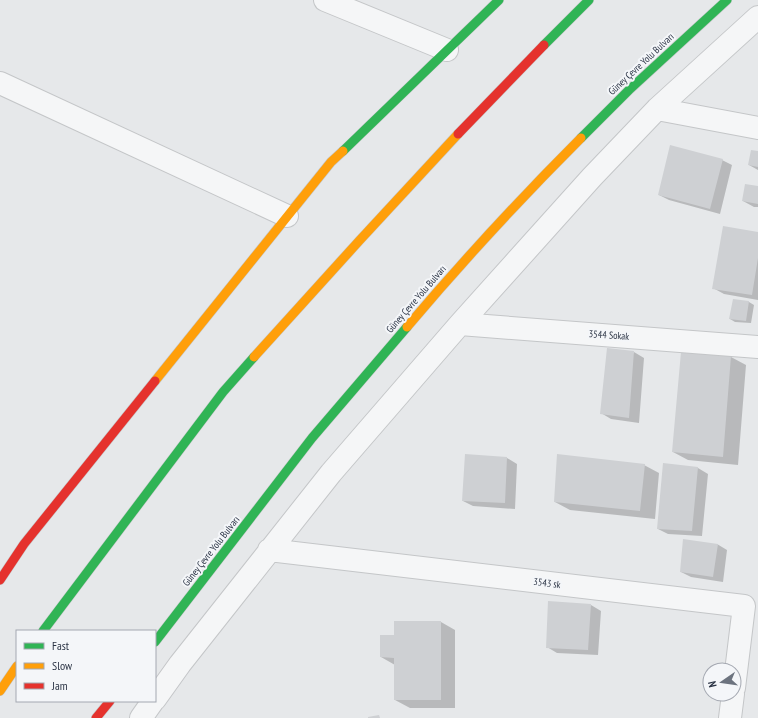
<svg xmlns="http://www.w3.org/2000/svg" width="758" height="718" font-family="'PT Sans Narrow',sans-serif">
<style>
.shadow{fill:#0003}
.building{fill:#ced0d3}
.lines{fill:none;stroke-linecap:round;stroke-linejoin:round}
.street-casing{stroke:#c4c6c8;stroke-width:24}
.fast-casing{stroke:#c4c6c8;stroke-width:10}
.slow-casing{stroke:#c4c6c8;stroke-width:10}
.jam-casing{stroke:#c4c6c8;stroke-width:10}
.street{stroke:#f5f6f7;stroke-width:22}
.fast{stroke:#30b455;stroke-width:9}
.slow{stroke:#ff9f0a;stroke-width:9}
.jam{stroke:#e5322d;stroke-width:9}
.labels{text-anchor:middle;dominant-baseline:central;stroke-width:4;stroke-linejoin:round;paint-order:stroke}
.street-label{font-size:10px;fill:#2b3445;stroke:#f4f6f9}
</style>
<rect width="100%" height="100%" fill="#e6e8ea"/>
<!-- shadow -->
<path class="shadow" d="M 758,152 L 758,170 L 749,165 Z
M 722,160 L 732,165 L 720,214 L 669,200 L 659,195 Z
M 758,187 L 758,207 L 754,207 L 743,201 Z
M 758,233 L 758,300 L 724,294 L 713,288 Z
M 734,300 L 749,302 L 754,305 L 751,323 L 735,322 L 730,319 Z
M 634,352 L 644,358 L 639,423 L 611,419 L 601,413 Z
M 682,353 L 731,357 L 746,365 L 738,465 L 688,460 L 673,452 Z
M 466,456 L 507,458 L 517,464 L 515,509 L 473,506 L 463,501 Z
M 664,464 L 698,468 L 708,474 L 702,536 L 668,534 L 658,529 Z
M 644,465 L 659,473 L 655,519 L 570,510 L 555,502 Z
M 717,544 L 727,550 L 723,582 L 691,577 L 681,572 Z
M 591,605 L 601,611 L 598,655 L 557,653 L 547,647 Z
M 441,622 L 455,630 L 455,708 L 410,708 L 395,700 L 395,665 L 381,657 L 395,636 Z"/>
<!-- building -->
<path class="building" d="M 670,145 L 723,159 L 710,209 L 658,195 Z
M 751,150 L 758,151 L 758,167 L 748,165 Z
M 745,184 L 758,186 L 758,204 L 742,201 Z
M 723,226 L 758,232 L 758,258 L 752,295 L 712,289 Z
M 733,299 L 749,301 L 746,321 L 729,319 Z
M 607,348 L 634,351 L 629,418 L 600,414 Z
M 681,352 L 731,356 L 723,457 L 672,452 Z
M 465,454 L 507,457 L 505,503 L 462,501 Z
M 557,454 L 645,464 L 640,511 L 554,502 Z
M 663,463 L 698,467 L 692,531 L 657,529 Z
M 683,539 L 718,544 L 713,577 L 680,572 Z
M 548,601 L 591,604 L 588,650 L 546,648 Z
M 394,621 L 441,621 L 441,700 L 394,700 L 394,658 L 380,657 L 380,635 L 394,635 Z
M 379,715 L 380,718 L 368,718 L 368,717 Z"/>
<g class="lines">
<!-- street casing -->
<g class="street-casing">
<path id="street" d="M 325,0 L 447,50
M 0,83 L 287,216
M 657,109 L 758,128
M 460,324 L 758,347
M 269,550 L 744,606 L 734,688
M 155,699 L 180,664 L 331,473 L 460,324 L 592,177 L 657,109 L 758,17
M 141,718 L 153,701
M 730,718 L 733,694"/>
</g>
<!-- fast casing -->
<g class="fast-casing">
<path id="fast" d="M 544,45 L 589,0
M 581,138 L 629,90 L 727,0
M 343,151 L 499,0
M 43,631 L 223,392 L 254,357
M 155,642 L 312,438 L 407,327"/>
</g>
<!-- slow casing -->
<g class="slow-casing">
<path id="slow" d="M 407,327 C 462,262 521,198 581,138
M 254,357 L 359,241 L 458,134
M 155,381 L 331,162 L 343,151
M 0,691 L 17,666"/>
</g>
<!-- jam casing -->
<g class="jam-casing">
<path id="jam" d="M 458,134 L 544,45
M 0,580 L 24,544 L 155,381
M 96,718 L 110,701"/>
</g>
<!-- street -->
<use href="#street" class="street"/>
<!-- fast -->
<use href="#fast" class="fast"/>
<!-- slow -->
<use href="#slow" class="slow"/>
<!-- jam -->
<use href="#jam" class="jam"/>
</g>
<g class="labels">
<!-- street labels -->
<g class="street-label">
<text transform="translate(641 64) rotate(-43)">Güney Çevre Yolu Bulvarı</text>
<text transform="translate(416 299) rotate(-49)">Güney Çevre Yolu Bulvarı</text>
<text transform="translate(609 335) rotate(4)">3544 Sokak</text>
<text transform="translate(211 551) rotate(-52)">Güney Çevre Yolu Bulvarı</text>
<text transform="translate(547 583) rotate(7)">3543 sk</text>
</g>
</g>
<!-- legend -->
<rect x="16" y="630" width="140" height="72" fill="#f4f6f9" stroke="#a4a8b1"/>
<rect x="24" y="643" width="20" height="6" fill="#30b455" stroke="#a4a8b1"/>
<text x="52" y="650" font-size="12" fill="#2b3445">Fast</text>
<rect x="24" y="663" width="20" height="6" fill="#ff9f0a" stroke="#a4a8b1"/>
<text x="52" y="670" font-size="12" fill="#2b3445">Slow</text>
<rect x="24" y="683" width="20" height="6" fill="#e5322d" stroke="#a4a8b1"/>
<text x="52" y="690" font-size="12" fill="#2b3445">Jam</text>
<!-- north arrow -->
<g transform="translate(722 682) rotate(257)"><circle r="19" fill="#f4f6f9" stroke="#a4a8b1"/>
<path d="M0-3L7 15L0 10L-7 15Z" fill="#6c737f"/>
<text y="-6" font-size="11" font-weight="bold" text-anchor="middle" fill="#2b3445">N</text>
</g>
</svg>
